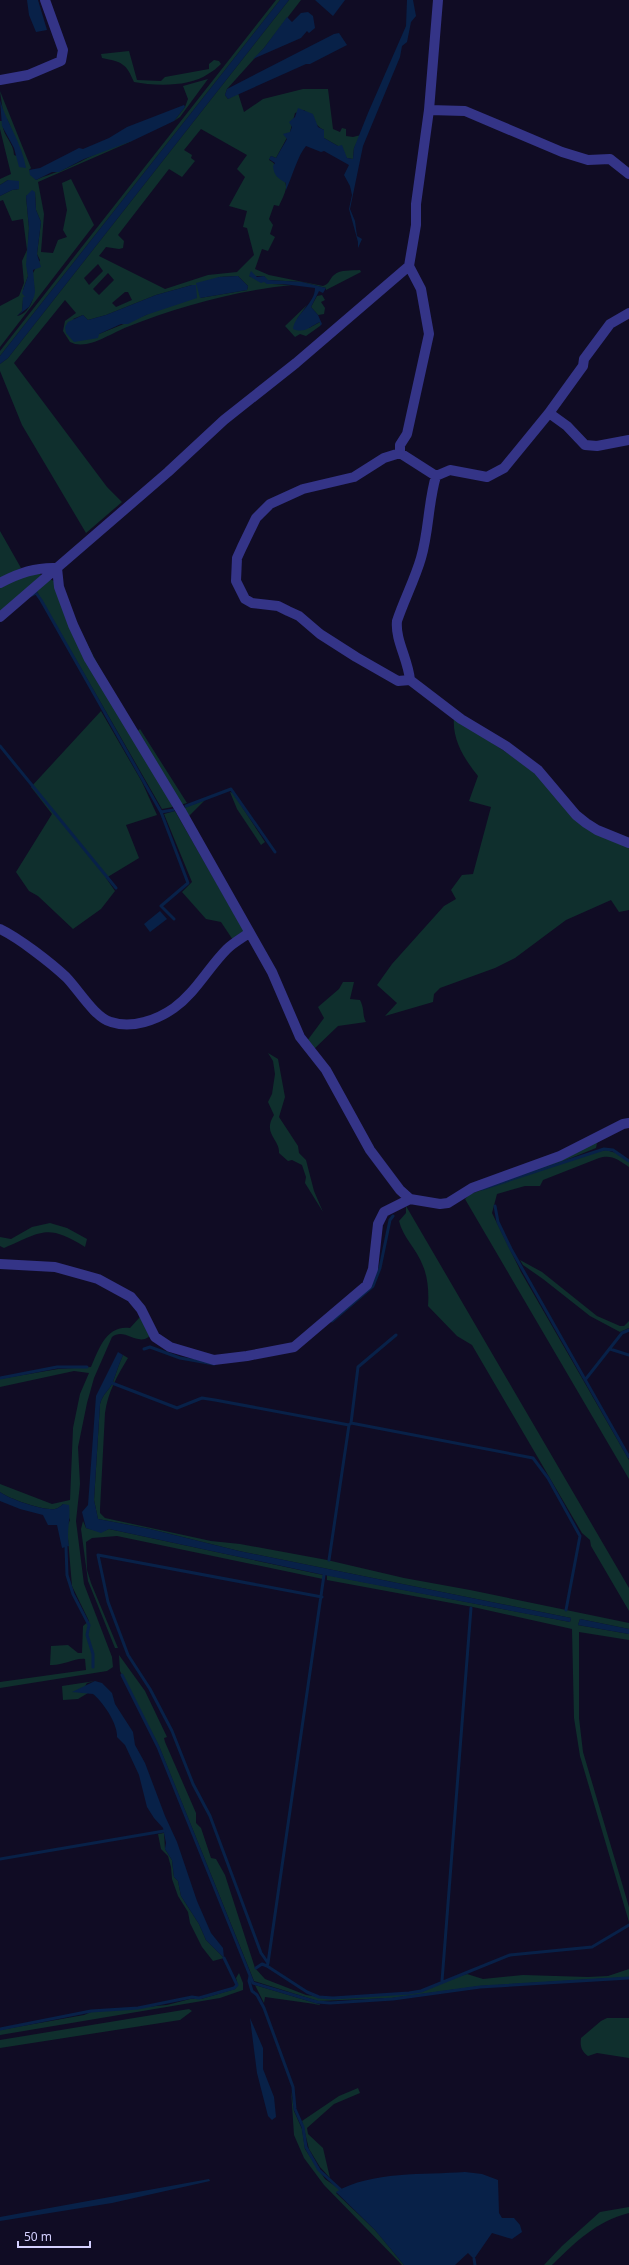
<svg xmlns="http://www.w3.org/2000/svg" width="629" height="2265" font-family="'Noto Sans',sans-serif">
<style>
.green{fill:#0f2f2d;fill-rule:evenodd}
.water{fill:#082148}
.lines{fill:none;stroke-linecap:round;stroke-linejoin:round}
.stream{stroke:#082148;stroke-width:3}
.street{stroke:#343487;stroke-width:10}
</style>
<rect width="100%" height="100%" fill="#100c24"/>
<!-- green -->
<path class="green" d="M 276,0 L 280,0 L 0,356 L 0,351 Z
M 289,0 L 301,0 L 264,48 L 227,89 L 225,95 L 228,99 L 238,93 L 244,112 L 263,99 L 303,89 L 328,89 L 333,129 L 340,132 L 342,128 L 346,129 L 346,136 L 353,137 L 361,135 L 354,148 L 353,159 L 347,158 L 338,146 L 324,138 L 324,130 C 315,126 312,116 304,110 L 295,113 L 290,132 L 276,158 L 271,156 L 269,160 C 277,164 287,179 286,188 C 285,194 281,201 279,206 L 274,205 L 269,219 L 273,225 L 270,234 L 275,237 L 268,251 L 262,249 L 255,269 L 269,275 L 323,286 C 330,284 329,279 334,275 C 341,269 351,271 360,270 L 361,272 L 326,290 L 326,288 L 302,282 L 267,280 L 264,276 L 249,276 L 273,284 L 292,285 C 235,291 180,306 127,327 C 111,333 87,351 70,342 L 63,331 L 65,321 L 76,313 L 65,300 L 14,363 L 107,487 L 122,502 L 86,533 L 22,425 L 0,371 L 0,364 L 8,358 ZM 201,129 L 247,155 L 237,169 L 245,177 L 229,206 L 247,211 L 243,227 L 247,228 L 254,255 L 237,272 L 208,275 L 165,289 L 99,256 L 106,247 L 119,249 L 123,248 L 124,241 L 118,235 L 169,169 L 182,177 L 195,161 L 191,158 L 192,155 L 184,150 ZM 98,264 L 103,271 L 89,285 L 84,278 ZM 108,273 L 114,280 L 99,295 L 93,289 ZM 238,276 L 248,286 L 247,290 L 200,298 L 219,277 ZM 192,285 L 196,286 L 146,315 L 99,334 L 73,319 L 83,315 L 88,320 L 106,315 L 156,295 ZM 125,292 L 128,292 L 132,300 L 116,307 L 112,303 Z
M 129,51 L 137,80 L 161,81 L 165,77 L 209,69 L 209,64 L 214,60 L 219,61 L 221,64 C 217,68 213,71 208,74 C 190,87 155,86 134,82 C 126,63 122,62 102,58 L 101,54 Z
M 208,79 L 180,117 L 174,121 L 185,107 L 188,99 L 183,86 Z
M 0,91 L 31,168 L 29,170 L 36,180 C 44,176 52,174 60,171 C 76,165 117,141 132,141 L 38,182 L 44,214 L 41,252 L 53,253 L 58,240 L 67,237 L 63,230 L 67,210 L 62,183 L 71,179 L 94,225 L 0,347 L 0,306 L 19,296 L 24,283 L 22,261 L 27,250 L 23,219 L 12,221 L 3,200 L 0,201 L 0,196 L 12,190 L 19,189 L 8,180 L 0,185 L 0,179 L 11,174 L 0,129 L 0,121 L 3,121 C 0,133 14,142 14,155 L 22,158 L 9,123 L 7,119 L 4,119 ZM 35,192 L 36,210 L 41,222 L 37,254 L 40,260 L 32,275 C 37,288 34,312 17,316 L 22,311 L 23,300 L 26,297 L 23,290 L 28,276 L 27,265 L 29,228 L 26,196 Z
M 322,295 L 325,300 L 321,302 L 325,308 L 324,314 L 318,315 L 311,307 L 317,296 Z
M 307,305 L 297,319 L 309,328 L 320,322 L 320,326 L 306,336 L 300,334 L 295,337 L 285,326 Z
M 0,531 L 21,568 L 0,579 Z
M 40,573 L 41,576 L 0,612 L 0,586 L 17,577 Z
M 49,579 L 54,581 L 173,807 L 162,809 L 36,590 Z
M 101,711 L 142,782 L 157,815 L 126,825 L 139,858 L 106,878 L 115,891 L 101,909 L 73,929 L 38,896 L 29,891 L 16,872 L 52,814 L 31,787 Z
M 454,718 L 538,773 L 564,805 L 629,846 L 629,910 L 619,912 L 611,900 L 566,920 L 515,958 L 495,968 L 440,988 L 434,994 L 433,1002 L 385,1016 L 397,1003 L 377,985 L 392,964 L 444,906 L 456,899 L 451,890 L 462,875 L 473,874 L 491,807 L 469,801 L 478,776 C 465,760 452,740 454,718 Z
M 140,729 L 187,803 L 180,805 L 136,732 Z
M 230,792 L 233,793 L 265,842 L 261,845 L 237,809 Z
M 205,800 L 189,816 L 184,808 Z
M 175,811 L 244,931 L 233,940 L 221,922 L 206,919 L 182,892 L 192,882 L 164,814 Z
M 343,982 L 354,982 L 350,999 L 360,1000 C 365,1010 362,1015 366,1022 L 338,1026 L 313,1050 L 307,1041 L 324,1018 L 318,1007 L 339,989 Z
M 268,1053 L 278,1059 L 285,1097 L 279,1117 L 298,1146 L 299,1153 L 306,1160 L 314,1191 L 323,1212 L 305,1183 L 306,1177 L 302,1165 L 292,1160 L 288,1161 L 279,1153 C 280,1139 262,1134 274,1115 L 268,1102 L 272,1094 L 275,1074 L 273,1061 Z
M 623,1125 L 597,1143 L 596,1148 L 546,1168 L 495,1184 Z
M 606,1150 L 616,1153 L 629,1162 L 629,1167 C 619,1160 611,1154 599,1158 L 543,1180 L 540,1186 L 525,1186 L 497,1194 L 492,1213 L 521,1272 L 629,1460 L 629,1479 L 465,1199 L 470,1194 L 589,1154 Z
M 406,1206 L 629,1588 L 629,1611 L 591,1546 L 590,1540 L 582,1533 L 472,1345 L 457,1336 L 428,1306 C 429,1294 428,1277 423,1266 C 417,1249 403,1238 399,1221 L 406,1213 Z
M 50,1223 L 67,1228 L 87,1239 L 85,1247 C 47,1223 42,1232 4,1248 L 0,1246 L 0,1237 L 11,1239 L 32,1227 Z
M 520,1260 L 542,1272 L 597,1316 L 620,1326 L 624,1326 L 629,1321 L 629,1328 L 620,1332 L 590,1316 L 543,1279 L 523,1265 Z
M 140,1317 L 150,1336 C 137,1347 125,1327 112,1337 L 94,1378 L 87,1403 L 78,1447 L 80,1484 L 76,1521 L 84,1584 L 112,1657 L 113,1667 L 107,1671 L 0,1688 L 0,1682 L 86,1670 L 85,1659 C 76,1657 63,1666 50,1665 L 51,1646 L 68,1645 L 78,1653 L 82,1653 L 83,1626 L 89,1621 L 72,1586 L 67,1527 L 70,1520 L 63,1504 C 61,1506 57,1509 55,1509 C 45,1511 9,1499 0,1492 L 0,1484 L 52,1504 L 70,1500 L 73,1428 L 80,1394 L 89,1373 L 74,1371 L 0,1387 L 0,1379 L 58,1369 L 91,1367 C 99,1349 106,1325 130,1328 Z
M 123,1355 L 128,1358 C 117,1376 108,1392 105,1413 L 100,1509 L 100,1513 L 105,1518 L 211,1541 L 240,1544 L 327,1560 L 404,1578 L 470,1590 L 629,1623 L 629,1629 L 580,1619 L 578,1625 L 629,1634 L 629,1640 L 579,1632 L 579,1718 L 583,1752 L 629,1907 L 629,1922 L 580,1756 L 574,1718 L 572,1629 L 473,1607 L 327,1580 L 327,1575 L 570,1622 L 571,1618 L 239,1551 L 150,1529 L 98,1519 L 94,1500 L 100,1404 C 103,1393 109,1391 113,1382 C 116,1373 119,1364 123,1355 Z
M 83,1521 L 86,1528 L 101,1532 L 109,1529 L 323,1575 L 323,1579 L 117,1536 L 92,1538 L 86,1542 L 87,1570 L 91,1583 L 118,1648 L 115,1648 L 88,1581 L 81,1529 Z
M 119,1655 L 145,1691 L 167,1737 L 164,1738 L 165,1742 L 196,1813 L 196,1823 L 201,1828 L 211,1858 L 216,1859 L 225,1875 L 255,1968 L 265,1979 L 306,1995 L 333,1999 L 422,1992 L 442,1982 L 467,1974 L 483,1979 L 523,1975 L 588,1977 L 608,1976 L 629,1969 L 629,1977 L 480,1986 L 392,1998 L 318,2001 L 254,1981 L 159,1746 L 120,1671 Z
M 95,1681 L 87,1683 L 81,1693 L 88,1693 L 78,1699 L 63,1700 L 62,1686 Z
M 164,1833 L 165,1849 L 172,1860 L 174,1877 L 178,1881 L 181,1896 L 199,1924 L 206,1940 L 224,1958 L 213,1961 L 202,1947 L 190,1923 L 188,1912 L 178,1896 L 172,1879 L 171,1867 L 168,1856 L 161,1849 L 158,1834 Z
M 239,1973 L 243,1983 L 243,1990 L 220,1998 L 0,2035 L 0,2030 L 84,2015 L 91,2012 L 167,2005 L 190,1999 L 201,1999 L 235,1989 L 238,1985 L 236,1978 Z
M 255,1985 L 322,2005 L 265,1997 L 264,2003 Z
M 189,2009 L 192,2011 L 180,2020 L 0,2048 L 0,2040 Z
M 607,2018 L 629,2018 L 629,2058 L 597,2053 L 588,2056 C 581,2051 580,2046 581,2038 L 601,2021 Z
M 358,2088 L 360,2093 L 334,2104 L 307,2128 L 308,2134 L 323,2148 L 330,2178 L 320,2167 L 309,2149 L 302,2121 L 339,2096 Z
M 291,2090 L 294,2111 L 302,2129 L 305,2149 L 325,2179 L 341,2190 L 336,2193 L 375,2230 L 404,2265 L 402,2265 L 324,2185 L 304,2158 L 294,2135 Z
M 629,2207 L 629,2213 C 595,2222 577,2241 552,2265 L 544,2265 L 562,2246 L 600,2212 Z"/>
<!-- water -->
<path class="water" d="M 27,0 L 38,0 L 47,30 L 36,32 L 29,15 Z
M 280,0 L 289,0 L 8,358 L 0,364 L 0,356 Z
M 315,0 L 345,0 L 333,16 Z
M 407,0 L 413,0 L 416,16 L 411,22 L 407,42 L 402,46 L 400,57 L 363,146 L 350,209 L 355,221 L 357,236 L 362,239 L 358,248 L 358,242 L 349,209 L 352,195 L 350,186 L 344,175 L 349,165 L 324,151 L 321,152 L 306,146 C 298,155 292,177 286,190 L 286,183 C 278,178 274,176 273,166 L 275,163 L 269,159 L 271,156 L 276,158 L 287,139 L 283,134 L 290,132 L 292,127 L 289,122 L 295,117 L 298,108 L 313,114 L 318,127 L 324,130 L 324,138 L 338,146 L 342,145 L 347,158 L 353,159 L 354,148 L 368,113 L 406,26 Z
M 308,12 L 313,16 L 315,28 L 309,33 L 307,31 L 301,38 L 253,59 L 264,48 L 287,17 L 292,22 L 301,13 Z
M 339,33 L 347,45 L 310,64 L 306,64 L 228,99 L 225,95 L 227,89 L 334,34 Z
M 0,100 C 6,122 22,143 26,168 L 19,167 L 14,148 L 2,126 Z
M 184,105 L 185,107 L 174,121 L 132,141 L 84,159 L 59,172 L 52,172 L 36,180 L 30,175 L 29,170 L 40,168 L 79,148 L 83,149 L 109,138 L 127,127 Z
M 8,180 L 19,181 L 19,189 L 12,190 L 0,196 L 0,185 Z
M 32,190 L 35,192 L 36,210 L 41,222 L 37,254 L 41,267 L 33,270 L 35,292 L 34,297 L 29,307 L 17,316 L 22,311 L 23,297 L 25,297 L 22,293 L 28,276 L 26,265 L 29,228 L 26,196 Z
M 251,271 L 257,277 L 264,276 L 268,280 L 302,282 L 326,288 L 323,293 L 319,291 L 311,307 L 318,315 L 322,324 L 320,326 L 320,322 C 310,326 305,334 293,329 C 295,314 315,304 315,288 L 283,284 L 267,284 L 264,282 L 261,283 L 249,276 Z
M 238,276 L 248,286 L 247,290 L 200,298 L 196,283 L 219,277 Z
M 192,285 L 196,285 L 197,298 L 146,315 L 128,324 L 121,324 L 99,334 L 98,338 L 74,342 L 66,333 L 65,327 L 68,322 L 83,315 L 88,320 L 106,315 L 156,295 Z
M 160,911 L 167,919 L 150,932 L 144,924 Z
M 118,1352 L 123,1355 C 119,1364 116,1373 113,1382 C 109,1391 103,1393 100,1404 L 94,1500 L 98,1519 L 150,1529 L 239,1551 L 571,1618 L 570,1622 L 324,1575 L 109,1529 L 101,1533 L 86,1528 L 82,1512 L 88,1505 L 96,1396 Z
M 0,1492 C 9,1499 44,1511 55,1509 C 57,1509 61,1506 63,1504 L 69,1505 C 71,1521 66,1529 69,1546 L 62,1548 L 57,1525 L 48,1525 L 43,1515 L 20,1509 L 0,1501 Z
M 580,1619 L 629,1629 L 629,1634 L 578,1625 Z
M 95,1681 L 102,1683 L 112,1693 L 115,1704 L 133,1732 L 135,1745 L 145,1763 L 165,1816 L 177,1842 L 197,1901 L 211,1933 L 223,1948 L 224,1958 L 206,1940 L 199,1924 L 181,1896 L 178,1881 L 174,1877 L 172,1860 L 165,1849 L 166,1843 L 163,1828 L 154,1818 L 147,1807 L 139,1775 L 125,1745 L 117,1737 C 118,1724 103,1702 93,1694 L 72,1692 Z
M 250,2018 L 263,2048 L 263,2069 L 274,2097 L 276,2117 L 272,2120 L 268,2116 L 257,2073 Z
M 465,2172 L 482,2174 L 498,2180 L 499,2213 L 502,2218 L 514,2218 L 520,2225 L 522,2232 L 512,2239 L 492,2233 L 474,2259 L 468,2253 L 455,2265 L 404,2265 L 375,2230 L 336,2192 C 371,2171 425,2175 465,2172 Z
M 209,2179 L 210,2181 L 112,2203 L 0,2221 L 0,2217 Z"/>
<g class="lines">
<!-- stream -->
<path class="stream" d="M 32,595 L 36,593 L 41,600 L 161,812 L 188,883 L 161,906 L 174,919
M 0,746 L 116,888
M 186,806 L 231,789 L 275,852
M 161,812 L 173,810
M 482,1189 L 604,1149 L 613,1150 L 629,1161
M 495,1206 L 498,1222 L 511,1249 L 629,1457
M 332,1321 L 373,1286 L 380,1268 L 390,1220 L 393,1216
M 144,1349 L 150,1347 L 180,1358 L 214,1364
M 610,1349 L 629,1355
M 0,1378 L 57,1367 L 87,1367
M 585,1380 L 622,1333 L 629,1330
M 112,1383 L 177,1408 L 202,1398 L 215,1400 L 349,1425
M 351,1423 L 358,1367 L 396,1335
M 66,1547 L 67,1575 L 73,1594 L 89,1625 L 87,1635 L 93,1654 L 93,1667
M 329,1560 L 349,1425 L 351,1423 L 533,1458 L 548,1478 L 580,1536 L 566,1610
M 122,1675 L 158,1747 L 253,1983 L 317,2002 L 330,2003 L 393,1999 L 480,1987 L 629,1978
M 0,1859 L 164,1831
M 268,1963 L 324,1575
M 267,1966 L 268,1963 L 261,1953 L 210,1816 L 193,1784 L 172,1731 L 150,1689 L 128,1655 L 108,1602 L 98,1555 L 322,1597
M 256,1968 L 262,1964 L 267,1966 L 307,1992 L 319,1997 L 333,1998 L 409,1993 L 421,1991 L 510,1955 L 592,1947 L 629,1925
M 250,1976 L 249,1981 L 252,1991 L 257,1995 L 264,2008 L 293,2087 L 295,2109 L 303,2127 L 306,2147 L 319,2170 L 341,2190
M 442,1981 L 471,1608
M 0,2029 L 91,2011 L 138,2008 L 192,1997 L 199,1998 L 234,1988 L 237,1985 L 224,1958
M 474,2259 L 475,2265"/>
<!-- street -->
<path class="street" d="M 0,80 L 28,75 L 61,61 L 63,50 L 45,0
M 429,110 L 465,111 L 562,152 L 588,160 L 610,159 L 629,174
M 409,266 L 421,289 L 429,334 L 407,434 L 400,445 L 400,453 L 436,476 C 428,503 429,531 421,558 C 415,579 404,600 397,621 C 395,640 408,659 410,680 L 461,719 L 506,746 L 538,770 L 576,815 L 586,823 L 597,830 L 629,843
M 549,413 L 567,426 L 585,445 L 597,446 L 629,440
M 400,453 L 384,458 L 354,477 L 303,489 L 270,504 L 256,518 L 242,547 L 237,558 L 236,581 L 245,599 L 252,603 L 278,606 L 288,611 L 299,616 L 320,634 L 356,657 L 398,681 L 410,680
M 436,476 L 450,470 L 487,477 L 504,468 L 549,413 L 583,366 L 584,359 L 610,324 L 629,313
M 0,583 C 19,573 36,567 57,568 L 59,587 L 73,625 L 89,659 L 181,811 L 272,972 L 300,1037 L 326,1070 L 370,1150 L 400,1190 L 410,1199 L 440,1204 L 448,1203 L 472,1188 L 560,1156 L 623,1124 L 629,1123
M 0,617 L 168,472 L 224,420 L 296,363 L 409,266 L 416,225 L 416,204 L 429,110 L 438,0
M 0,929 C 19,938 51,963 66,977 C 78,989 95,1018 111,1022 C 132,1029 157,1020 174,1008 C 196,992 208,968 227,949 C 233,943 242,938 249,933
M 0,1264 L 55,1267 L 98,1279 L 131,1297 L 141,1309 L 155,1337 L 170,1347 L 214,1360 L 247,1356 L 294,1347 L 367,1285 L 373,1269 L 378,1224 L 384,1212 L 410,1199"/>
</g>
<!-- scale -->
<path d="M18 2241v6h72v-6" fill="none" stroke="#d4d0ff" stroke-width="2"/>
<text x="24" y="2241" font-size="12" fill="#d4d0ff" stroke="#100c24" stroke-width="3" paint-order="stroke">50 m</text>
</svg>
